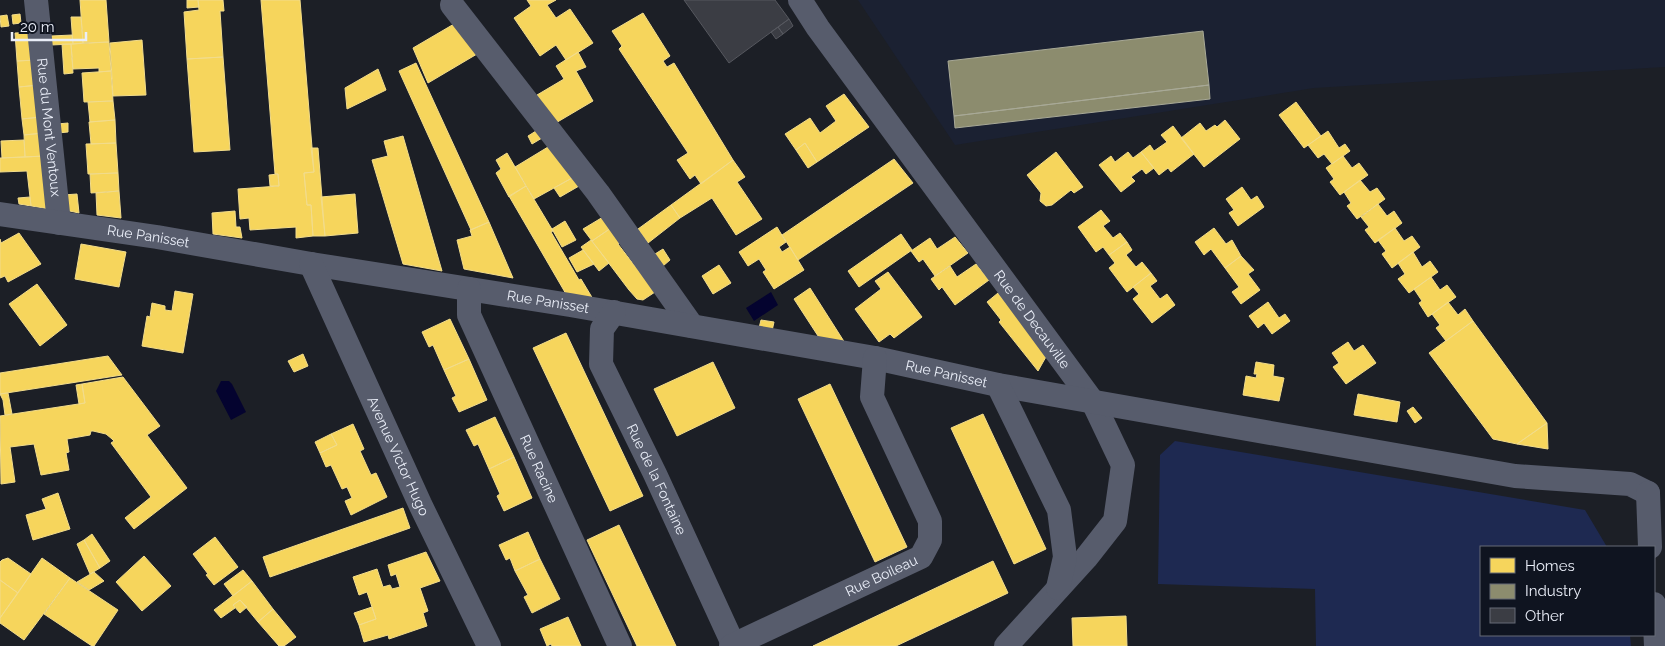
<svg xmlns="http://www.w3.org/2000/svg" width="1665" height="646" font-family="Raleway,sans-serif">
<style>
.built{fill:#1b2132}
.green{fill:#1e2951}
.water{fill:#04032f}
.homes{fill:#f6d55c;stroke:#f2dc8b}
.industry{fill:#8c8c6e;stroke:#a8a997}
.building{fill:#3b3d44;stroke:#56585f}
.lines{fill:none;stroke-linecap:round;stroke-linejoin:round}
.minor{stroke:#575c6c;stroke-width:24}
.labels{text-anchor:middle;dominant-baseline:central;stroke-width:5;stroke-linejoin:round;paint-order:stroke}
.street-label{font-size:14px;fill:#eaeef8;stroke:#0f1420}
</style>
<rect width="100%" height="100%" fill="#1c1f26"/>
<!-- built -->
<path class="built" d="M 858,0 L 1665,0 L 1665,67 L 1314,88 L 955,145 Z"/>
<!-- green -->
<path class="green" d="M 1175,441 L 1585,510 L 1607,547 L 1481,547 L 1481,635 L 1630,635 L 1631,646 L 1316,646 L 1315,589 L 1158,584 L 1160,455 Z"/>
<!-- water -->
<path class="water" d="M 771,292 L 778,305 L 754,321 L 746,308 Z
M 221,381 L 229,381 L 232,384 L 246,412 L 231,420 L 216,391 Z"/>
<!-- homes -->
<path class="homes" d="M 80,0 L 106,0 L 109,42 L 83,43 Z
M 187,0 L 198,0 L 199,7 L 187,8 Z
M 198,0 L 223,0 L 224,11 L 220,11 L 223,57 L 187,59 L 184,12 L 199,10 Z
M 261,0 L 300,0 L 314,172 L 304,173 L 307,205 L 311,205 L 313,236 L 296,238 L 296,227 L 250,230 L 249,218 L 240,219 L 238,189 L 279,186 L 278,174 L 275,174 Z
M 527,0 L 556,0 L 547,5 L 556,18 L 570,9 L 593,43 L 566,60 L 556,45 L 540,56 L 514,18 L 531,6 Z
M 643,13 L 670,56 L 663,61 L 667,67 L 674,63 L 733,160 L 701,184 L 695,175 L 690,179 L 677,160 L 688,153 L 619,49 L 622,46 L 612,31 Z
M 20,14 L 21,23 L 13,24 L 12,15 Z
M 7,15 L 9,26 L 1,27 L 0,16 Z
M 71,17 L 81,17 L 83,43 L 73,44 Z
M 454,24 L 477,54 L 428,83 L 413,48 Z
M 35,32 L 36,60 L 17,61 L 15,33 Z
M 72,35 L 73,44 L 51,45 L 51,36 Z
M 142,40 L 146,95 L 113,96 L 110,43 Z
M 109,42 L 111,71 L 99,72 L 99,68 L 73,69 L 71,44 Z
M 62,44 L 71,44 L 73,73 L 64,74 Z
M 578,52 L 586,67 L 576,71 L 593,101 L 554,124 L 537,95 L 564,79 L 556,66 Z
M 223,57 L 230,150 L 194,152 L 187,59 Z
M 36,60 L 39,85 L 19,87 L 17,61 Z
M 416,63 L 489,222 L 471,230 L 399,71 Z
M 378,69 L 386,90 L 347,109 L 345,88 Z
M 111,71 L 113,101 L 84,102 L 82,73 Z
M 39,85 L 41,117 L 22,119 L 19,87 Z
M 844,94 L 869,127 L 817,162 L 805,143 L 796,150 L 785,134 L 810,118 L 820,133 L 836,121 L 826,106 Z
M 113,101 L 115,120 L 90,122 L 88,102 Z
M 1296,102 L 1321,136 L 1304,148 L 1279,115 Z
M 41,117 L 43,133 L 24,135 L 22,119 Z
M 115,120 L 116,143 L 91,144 L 89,122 Z
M 1225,120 L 1240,139 L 1204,167 L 1181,138 L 1200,123 L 1206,131 L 1215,125 L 1217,127 Z
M 68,123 L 68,132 L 58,133 L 57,124 Z
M 1173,126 L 1194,154 L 1171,172 L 1168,168 L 1159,175 L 1141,152 L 1150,145 L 1154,151 L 1167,142 L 1161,135 Z
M 536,131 L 542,138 L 532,144 L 528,136 Z
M 1328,131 L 1339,148 L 1345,144 L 1350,151 L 1332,164 L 1324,154 L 1318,158 L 1308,145 Z
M 43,133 L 45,156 L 25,157 L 24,135 Z
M 403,136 L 431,233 L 442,271 L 403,264 L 372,160 L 388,156 L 384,141 Z
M 24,140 L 25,157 L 2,158 L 1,141 Z
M 116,143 L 118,173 L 88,174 L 86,144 Z
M 805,143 L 817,162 L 808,168 L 796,150 Z
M 548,147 L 572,178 L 534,199 L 515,167 Z
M 311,148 L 318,148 L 325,236 L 313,236 L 311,205 L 307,205 L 304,173 L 314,172 Z
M 1056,152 L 1083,187 L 1074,193 L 1071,190 L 1052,205 L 1046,206 L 1040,201 L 1041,193 L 1027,175 Z
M 1128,152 L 1133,158 L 1141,152 L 1154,168 L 1146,174 L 1142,169 L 1131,177 L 1135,181 L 1121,192 L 1099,165 L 1111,156 L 1115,162 Z
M 507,153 L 526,186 L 509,197 L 496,173 L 501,169 L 496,160 Z
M 45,156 L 49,209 L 31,206 L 27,171 L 0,172 L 0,158 Z
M 1343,156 L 1352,168 L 1359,163 L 1368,175 L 1340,195 L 1330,182 L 1334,179 L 1326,168 Z
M 894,159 L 913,183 L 798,260 L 782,235 Z
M 733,160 L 745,177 L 737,182 L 762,219 L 736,235 L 712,198 L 680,218 L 671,205 Z
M 118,173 L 119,191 L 91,193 L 90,174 Z
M 278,174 L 279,186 L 270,186 L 269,175 Z
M 572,178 L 579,186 L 560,197 L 554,188 Z
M 1360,180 L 1370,192 L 1377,188 L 1385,199 L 1357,219 L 1347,206 L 1351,203 L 1344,192 Z
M 526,186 L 553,231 L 551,232 L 579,280 L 581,279 L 593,299 L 566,294 L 509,196 Z
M 1242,187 L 1251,200 L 1257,196 L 1264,207 L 1238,226 L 1229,213 L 1234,210 L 1226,199 Z
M 119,191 L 121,218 L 97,215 L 96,193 Z
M 77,194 L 79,213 L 65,210 L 63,195 Z
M 355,194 L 358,233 L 325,236 L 321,197 Z
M 30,197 L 31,206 L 19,204 L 18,198 Z
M 1378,204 L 1387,216 L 1394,211 L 1402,223 L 1375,243 L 1365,230 L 1369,227 L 1361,217 Z
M 671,205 L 680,218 L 648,243 L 638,229 Z
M 1101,210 L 1110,221 L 1103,226 L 1113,238 L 1120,233 L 1127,242 L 1109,255 L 1103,247 L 1096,252 L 1078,227 Z
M 235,211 L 236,227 L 240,227 L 242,238 L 213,234 L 212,213 Z
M 603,217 L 611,228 L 592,241 L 583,229 Z
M 565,221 L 576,240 L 562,247 L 552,229 Z
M 489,222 L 513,278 L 464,269 L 457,240 L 472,236 L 470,230 Z
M 777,227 L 786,242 L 779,247 L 782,252 L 790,247 L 804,270 L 774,289 L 763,272 L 766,270 L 759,259 L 748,266 L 739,252 Z
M 611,228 L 621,242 L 618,244 L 655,292 L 643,300 L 637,299 L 629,290 L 592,241 Z
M 1214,228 L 1226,244 L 1232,240 L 1241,256 L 1225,268 L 1211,249 L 1204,255 L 1195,242 Z
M 1395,228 L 1404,241 L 1412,236 L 1420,247 L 1392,268 L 1382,254 L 1386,251 L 1378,240 Z
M 19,233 L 41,264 L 8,282 L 5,276 L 0,278 L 0,239 L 1,243 Z
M 901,234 L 912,250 L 859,287 L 848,271 Z
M 955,237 L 968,253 L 935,276 L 923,259 L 919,262 L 911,251 L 930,238 L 937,249 Z
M 591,240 L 609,263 L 599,271 L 581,247 Z
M 1127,242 L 1132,250 L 1126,255 L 1136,267 L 1142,262 L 1151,273 L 1127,292 L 1109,268 L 1115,263 L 1109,255 Z
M 81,244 L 126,252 L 119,287 L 75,279 Z
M 663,249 L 670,260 L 663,266 L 655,254 Z
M 583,250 L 594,264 L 577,272 L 569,258 Z
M 1413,252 L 1422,267 L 1430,261 L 1438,272 L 1409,293 L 1398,279 L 1405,274 L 1398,263 Z
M 1241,256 L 1254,270 L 1248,274 L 1260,290 L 1241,304 L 1232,292 L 1239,287 L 1225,268 Z
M 976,264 L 989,280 L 955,305 L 942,287 L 939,290 L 931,279 L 950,266 L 957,277 Z
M 719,265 L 731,283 L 713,294 L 702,276 Z
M 888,272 L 922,317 L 894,338 L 890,334 L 879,342 L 855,309 L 881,289 L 875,281 Z
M 1151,273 L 1157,281 L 1150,286 L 1160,299 L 1167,294 L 1175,305 L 1152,323 L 1133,299 L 1139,294 L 1133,287 Z
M 1431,277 L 1440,290 L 1447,285 L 1456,297 L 1428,317 L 1419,303 L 1422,301 L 1414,289 Z
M 37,284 L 67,325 L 40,346 L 9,304 Z
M 810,288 L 845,343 L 820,339 L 794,299 Z
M 175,291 L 193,294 L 183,353 L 142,346 L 147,316 L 150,317 L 152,303 L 165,306 L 165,310 L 172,311 Z
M 998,293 L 1047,355 L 1038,371 L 999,322 L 1001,320 L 987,302 Z
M 1268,302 L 1279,318 L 1285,314 L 1290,321 L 1272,334 L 1264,323 L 1258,328 L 1249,316 Z
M 1448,302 L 1458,315 L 1465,309 L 1473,321 L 1446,341 L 1436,328 L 1440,325 L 1432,314 Z
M 450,319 L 469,359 L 444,370 L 433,345 L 429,347 L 422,332 Z
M 761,320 L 774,322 L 772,331 L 759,328 Z
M 1473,321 L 1547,423 L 1517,444 L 1493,439 L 1429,353 Z
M 566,333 L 643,496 L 610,511 L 533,348 Z
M 1348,342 L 1354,351 L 1363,345 L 1376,363 L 1346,384 L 1333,367 L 1339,363 L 1332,353 Z
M 303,354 L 308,366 L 294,372 L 288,361 Z
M 108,356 L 122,375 L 0,394 L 0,373 Z
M 469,359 L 487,400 L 459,412 L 452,398 L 456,396 L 444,370 Z
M 713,362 L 735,408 L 677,436 L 654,389 Z
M 1256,362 L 1274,365 L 1273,376 L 1284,378 L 1279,401 L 1243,395 L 1246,376 L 1256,378 L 1257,374 L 1254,374 Z
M 123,377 L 160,426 L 147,435 L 187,488 L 134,529 L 125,518 L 151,497 L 111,443 L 114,441 L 112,439 L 106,434 L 93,431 L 91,431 L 90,435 L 67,439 L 69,452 L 66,453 L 69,470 L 41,475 L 34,444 L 10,447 L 15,482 L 1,484 L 0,416 L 85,403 L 82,384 Z
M 82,384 L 85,403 L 79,404 L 76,385 Z
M 830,384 L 907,547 L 875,562 L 798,399 Z
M 8,393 L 12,414 L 5,415 L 3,400 L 0,394 Z
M 1358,394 L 1400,402 L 1397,422 L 1354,415 Z
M 1413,407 L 1422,418 L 1415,423 L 1407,411 Z
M 983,414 L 1046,549 L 1014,564 L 951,428 Z
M 495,417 L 514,457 L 489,469 L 478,444 L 474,446 L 466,430 Z
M 1547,423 L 1548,449 L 1517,444 Z
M 353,424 L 364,449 L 360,451 L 371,475 L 376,473 L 387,497 L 351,515 L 345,501 L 352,498 L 347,487 L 342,489 L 331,465 L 326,467 L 320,453 L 337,445 L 331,434 Z
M 331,434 L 337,445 L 320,453 L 315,442 Z
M 514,457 L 532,498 L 504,511 L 497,496 L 500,494 L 489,469 Z
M 58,493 L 70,529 L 33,540 L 26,515 L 46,509 L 42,499 Z
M 403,508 L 410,528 L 270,577 L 263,557 Z
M 619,525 L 676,646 L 637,646 L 587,540 Z
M 528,532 L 540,559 L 515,571 L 510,558 L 506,560 L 499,545 Z
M 92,534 L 110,561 L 100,568 L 84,540 Z
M 215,537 L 238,567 L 214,585 L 206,575 L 208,574 L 193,554 Z
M 84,540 L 100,568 L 90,574 L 77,544 Z
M 426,552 L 440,581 L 420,588 L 428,611 L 423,613 L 427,626 L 389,639 L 388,635 L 364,642 L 359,625 L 376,619 L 367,592 L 359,595 L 353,577 L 377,569 L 383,587 L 390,585 L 392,589 L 400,587 L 396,574 L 391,576 L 388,565 Z
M 144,556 L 171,586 L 142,611 L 116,582 Z
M 8,558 L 31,574 L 18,593 L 0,580 L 0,562 L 2,560 Z
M 42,558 L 70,578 L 24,640 L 0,623 L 0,618 Z
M 540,559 L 560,599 L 532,613 L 524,597 L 528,595 L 515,571 Z
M 993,561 L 1008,593 L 896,646 L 813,646 Z
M 243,570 L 252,581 L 233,596 L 224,584 Z
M 94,572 L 104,581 L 89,590 L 77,582 Z
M 70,578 L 118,610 L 94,646 L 92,646 L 44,614 Z
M 0,580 L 18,593 L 0,618 Z
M 252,581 L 273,609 L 258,622 L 240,600 L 233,605 L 235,608 L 221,618 L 214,610 Z
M 240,600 L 247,607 L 240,613 L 233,605 Z
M 372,607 L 376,619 L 359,625 L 354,613 Z
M 273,609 L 296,637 L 284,646 L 279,646 L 258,622 Z
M 1126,616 L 1127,646 L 1073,646 L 1072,618 Z
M 568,617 L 581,646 L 552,646 L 551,644 L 547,646 L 540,629 Z"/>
<!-- industry -->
<path class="industry" d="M 1203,31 L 1209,85 L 954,116 L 948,61 Z
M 1209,85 L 1210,99 L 955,128 L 954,116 Z"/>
<!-- building -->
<path class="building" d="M 684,0 L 775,0 L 789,19 L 729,63 Z
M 789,19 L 793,26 L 783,34 L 778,27 Z
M 778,27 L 783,34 L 776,39 L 771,32 Z"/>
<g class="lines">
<!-- minor -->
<g class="minor">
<path id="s1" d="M 36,0 L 59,223"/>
<path id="s2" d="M 800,0 L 818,28 L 1093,402 L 1123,465 L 1115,521 L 1086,558 L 1006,646"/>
<path d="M 452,5 L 598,193 L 692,326"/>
<path id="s3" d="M 0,214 L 157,237 L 311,264 L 570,305 L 875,358 L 998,385 L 1515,476 L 1630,484 L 1648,493"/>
<path id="s4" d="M 311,264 L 420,504 L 489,646"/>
<path id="s5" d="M 469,289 L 469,315 L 620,646"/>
<path id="s6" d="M 614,312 L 602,329 L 601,364 L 655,474 L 734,646"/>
<path d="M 998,385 L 1059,510 L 1065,557 L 1058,588"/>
<path d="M 1648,493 L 1650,547"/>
<path d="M 1654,604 L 1656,646"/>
<path id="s7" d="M 731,646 L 921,557 L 930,540 L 930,521 L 872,397 L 875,358"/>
</g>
</g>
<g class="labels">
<!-- street labels -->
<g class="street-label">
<text stroke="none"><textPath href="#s1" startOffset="128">Rue du Mont Ventoux</textPath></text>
<text stroke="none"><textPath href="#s3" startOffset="150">Rue Panisset</textPath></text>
<text stroke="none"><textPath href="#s3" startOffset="555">Rue Panisset</textPath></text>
<text stroke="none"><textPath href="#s2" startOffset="395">Rue de Decauville</textPath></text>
<text stroke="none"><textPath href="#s3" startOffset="960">Rue Panisset</textPath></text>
<text stroke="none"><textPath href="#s4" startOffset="211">Avenue Victor Hugo</textPath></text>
<text stroke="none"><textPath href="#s5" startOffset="195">Rue Racine</textPath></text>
<text stroke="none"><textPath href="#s6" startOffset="184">Rue de la Fontaine</textPath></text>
<text stroke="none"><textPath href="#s7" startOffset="166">Rue Boileau</textPath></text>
</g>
</g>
<!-- legend -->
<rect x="1480" y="546" width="175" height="90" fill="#0f1420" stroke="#676b76"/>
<rect x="1490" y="558" width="25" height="15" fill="#f6d55c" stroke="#676b76"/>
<text x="1525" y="571" font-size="15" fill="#eaeef8">Homes</text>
<rect x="1490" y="584" width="25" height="15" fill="#8c8c6e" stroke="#676b76"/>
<text x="1525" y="596" font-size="15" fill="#eaeef8">Industry</text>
<rect x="1490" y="608" width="25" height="15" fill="#3b3d44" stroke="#676b76"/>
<text x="1525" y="621" font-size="15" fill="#eaeef8">Other</text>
<!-- scale -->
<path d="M12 32v8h74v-8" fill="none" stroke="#eaeef8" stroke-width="2.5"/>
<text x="20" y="32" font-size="15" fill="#eaeef8" stroke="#0f1420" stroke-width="4" paint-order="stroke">20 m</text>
</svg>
